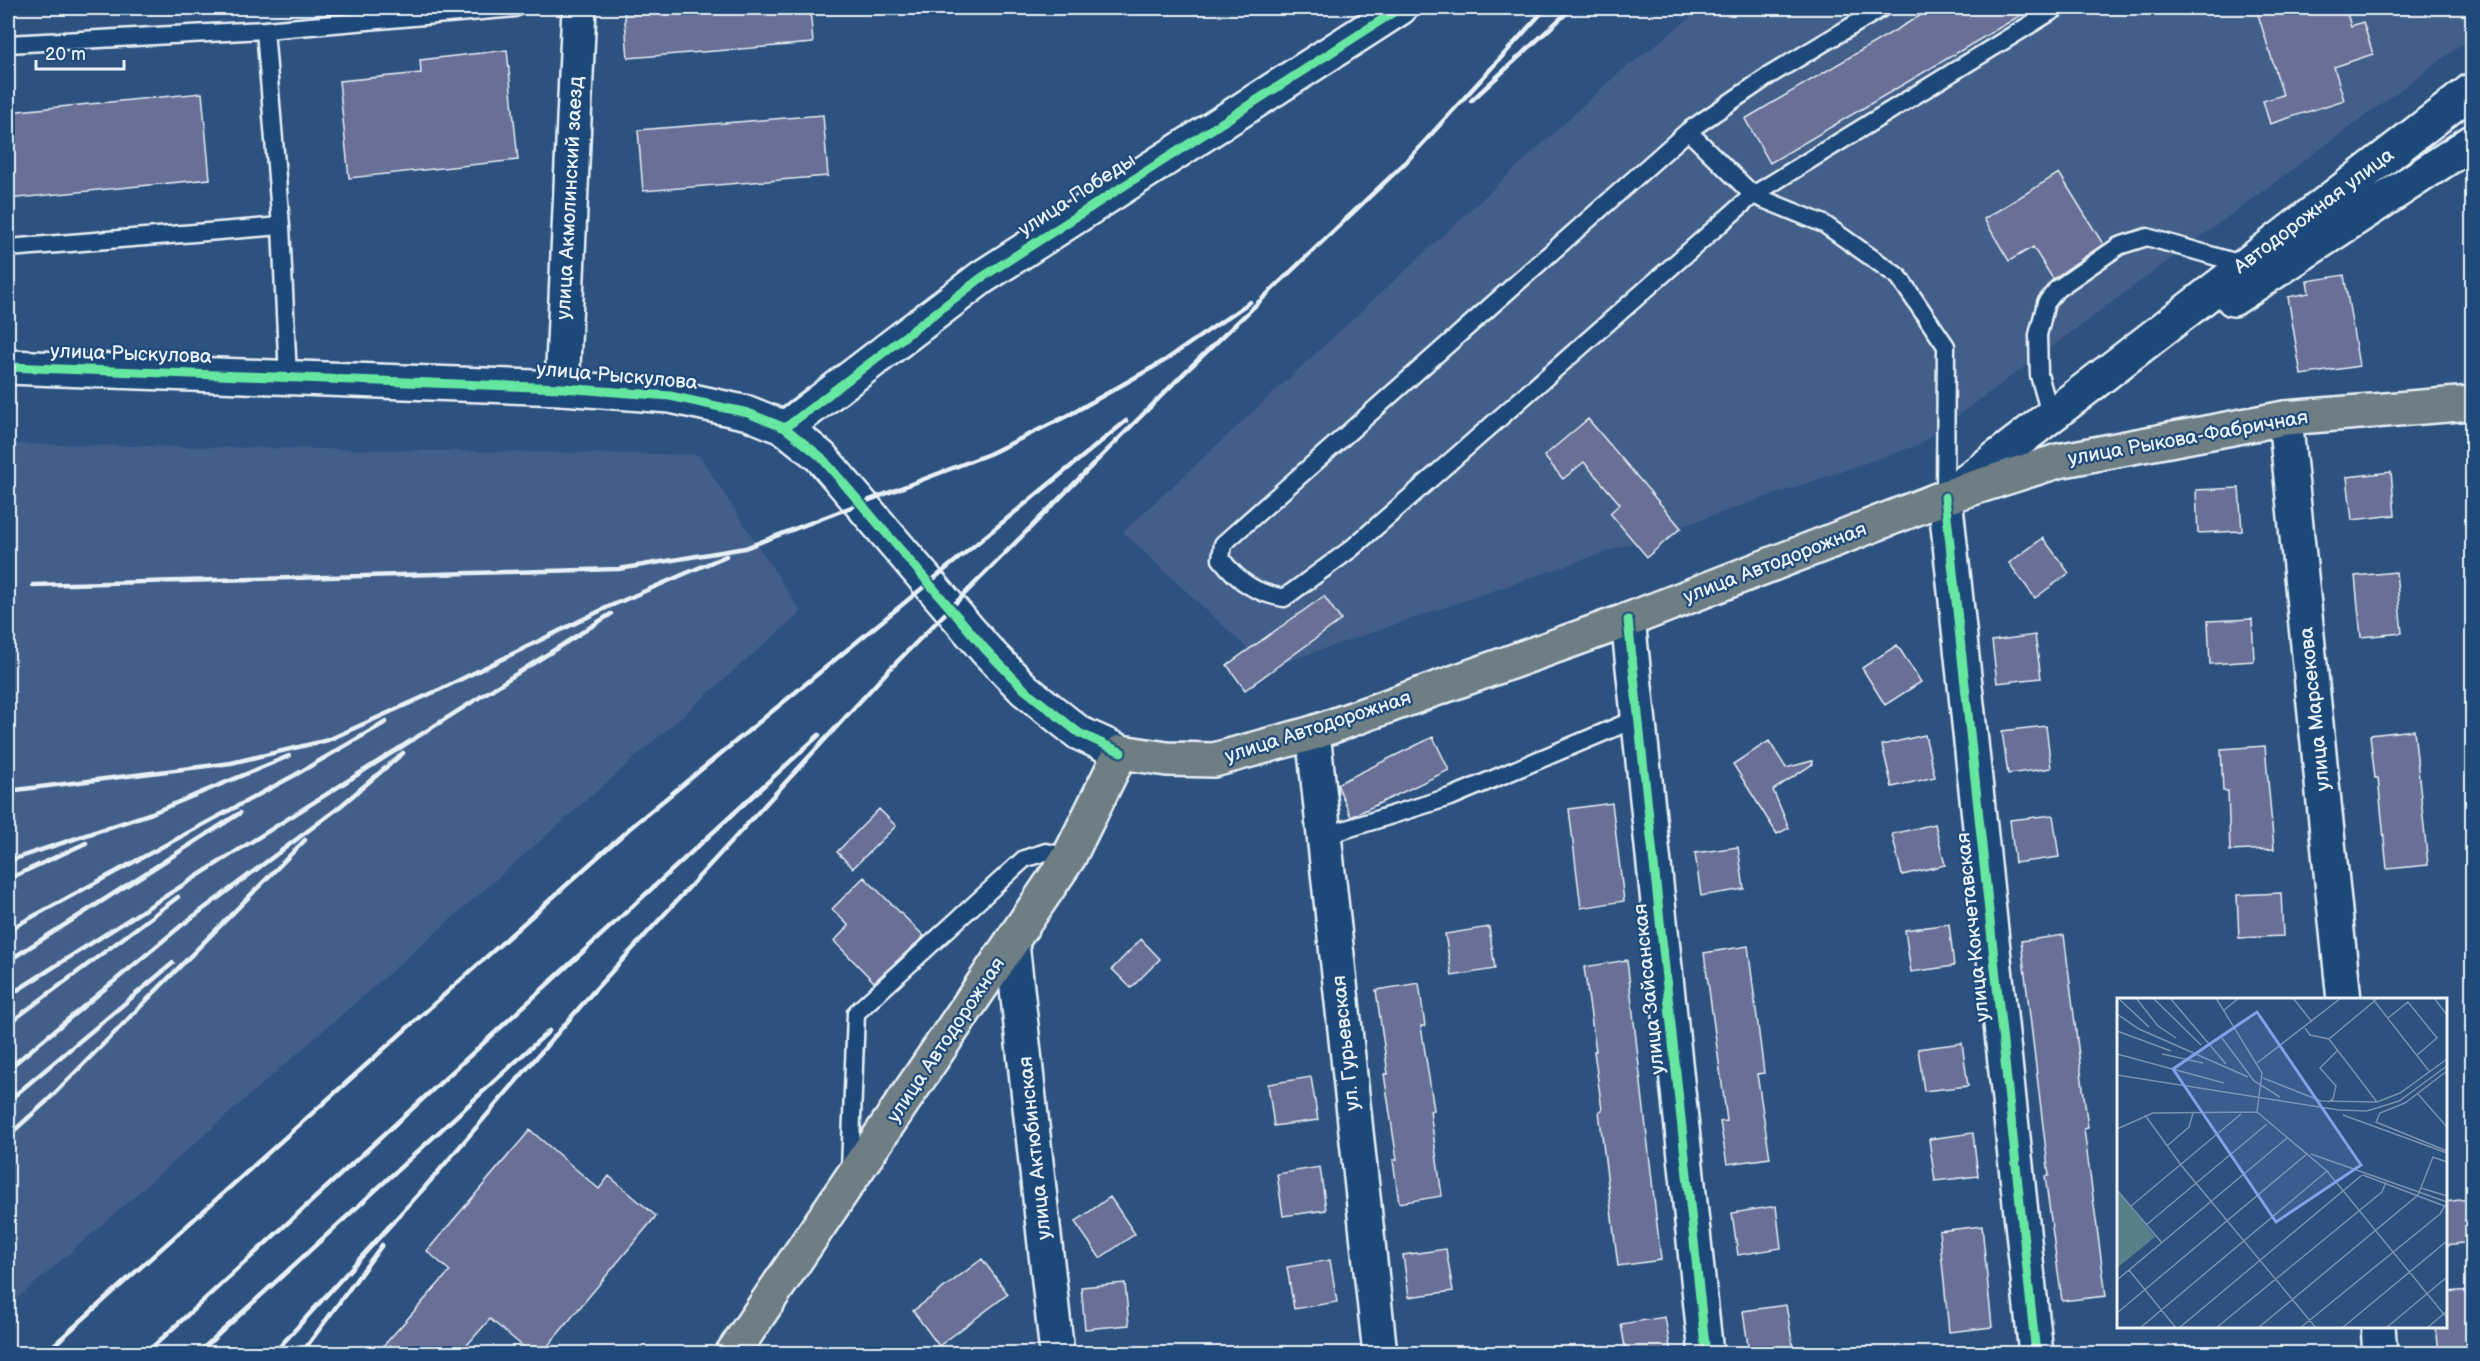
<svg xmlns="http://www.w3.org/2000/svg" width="2480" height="1361" font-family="'Balsamiq Sans',sans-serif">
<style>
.built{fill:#425e89}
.building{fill:#687098;stroke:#e8f1f8;stroke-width:1.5}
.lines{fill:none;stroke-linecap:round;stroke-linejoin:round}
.lane-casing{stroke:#e8f1f8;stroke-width:21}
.street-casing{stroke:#e8f1f8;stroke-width:38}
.secondary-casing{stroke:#e8f1f8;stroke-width:38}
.primary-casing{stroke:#e8f1f8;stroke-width:38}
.lane{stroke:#1f4a7a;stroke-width:16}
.street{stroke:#1f4a7a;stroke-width:33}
.secondary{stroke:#1f4a7a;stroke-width:33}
.primary{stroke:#6d7e84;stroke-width:33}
.rail{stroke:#e8f1f8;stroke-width:4.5}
.cycleway-casing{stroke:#1f4a7a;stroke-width:13}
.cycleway{stroke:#66e7a1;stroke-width:9}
.labels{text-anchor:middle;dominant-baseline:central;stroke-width:4.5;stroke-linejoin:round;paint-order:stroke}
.street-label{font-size:20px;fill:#e8f1f8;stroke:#1f4a7a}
.inset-road{fill:none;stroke:#7892b0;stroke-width:1.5}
.view{fill:#82a0e8;fill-opacity:0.15;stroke:#82a0e8;stroke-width:3}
.inset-edge{fill:none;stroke:#e8f1f8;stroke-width:3}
</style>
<rect width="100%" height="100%" fill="#2e5280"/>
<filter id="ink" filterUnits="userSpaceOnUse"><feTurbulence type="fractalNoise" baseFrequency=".0167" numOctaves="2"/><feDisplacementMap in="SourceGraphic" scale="12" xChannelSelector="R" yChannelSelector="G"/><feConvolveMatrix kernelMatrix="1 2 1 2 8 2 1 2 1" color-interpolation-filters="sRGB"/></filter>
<g filter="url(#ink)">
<!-- built -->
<path class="built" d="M 1703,8 L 2472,8 L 2472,37 L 1918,445 L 1268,668 L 1123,532 L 1614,77 Z
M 8,444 L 699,455 L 801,612 L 8,1307 Z"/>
<!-- building -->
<path class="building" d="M 624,8 L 810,8 L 813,43 L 628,58 Z
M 1933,8 L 2033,8 L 1770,163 L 1745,119 Z
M 2256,8 L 2345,8 L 2351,26 L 2363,22 L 2373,54 L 2334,67 L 2344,100 L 2270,124 L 2263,101 L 2283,95 Z
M 507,50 L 518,160 L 349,178 L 339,81 L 421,73 L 420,60 Z
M 202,93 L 210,179 L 8,199 L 8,112 Z
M 823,115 L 828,176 L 643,191 L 638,130 Z
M 2059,173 L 2103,244 L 2053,279 L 2033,247 L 2009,261 L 1984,219 Z
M 2344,275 L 2359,366 L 2301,375 L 2288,297 L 2309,293 L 2307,281 Z
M 1588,419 L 1681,528 L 1647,557 L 1610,513 L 1620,504 L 1584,462 L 1563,479 L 1544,456 Z
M 2391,472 L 2395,515 L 2352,520 L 2347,477 Z
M 2239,488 L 2242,531 L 2198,533 L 2196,490 Z
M 2043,538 L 2069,573 L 2035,598 L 2009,563 Z
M 2396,572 L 2402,633 L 2361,637 L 2355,576 Z
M 1324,596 L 1341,620 L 1245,690 L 1227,665 Z
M 2252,619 L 2254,661 L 2210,664 L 2208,621 Z
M 2035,635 L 2041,678 L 1997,683 L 1992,641 Z
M 1897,645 L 1921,682 L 1885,705 L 1862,668 Z
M 2046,726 L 2051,768 L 2008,774 L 2002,731 Z
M 2414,730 L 2428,865 L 2387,869 L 2378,778 L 2375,778 L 2370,735 Z
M 1925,735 L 1935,777 L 1892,787 L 1882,745 Z
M 1433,737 L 1449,770 L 1351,817 L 1337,784 Z
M 1769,741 L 1786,768 L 1812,761 L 1813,764 L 1773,790 L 1789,828 L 1777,834 L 1733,764 Z
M 2265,746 L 2274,849 L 2230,851 L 2228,791 L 2223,791 L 2221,749 Z
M 1612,803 L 1624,901 L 1581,908 L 1569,809 Z
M 879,809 L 896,826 L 853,868 L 837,852 Z
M 2053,815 L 2059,857 L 2015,863 L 2010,820 Z
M 1935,824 L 1945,865 L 1902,875 L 1892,834 Z
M 1738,847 L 1744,889 L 1701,896 L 1695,853 Z
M 864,877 L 924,936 L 874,982 L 834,941 L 849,926 L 832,909 Z
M 2281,893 L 2283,936 L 2239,938 L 2237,895 Z
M 1949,924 L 1954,966 L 1911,972 L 1905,930 Z
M 1489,927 L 1495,969 L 1452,976 L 1445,934 Z
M 2064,935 L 2088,1128 L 2084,1129 L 2106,1296 L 2062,1301 L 2045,1176 L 2049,1176 L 2021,941 Z
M 1141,939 L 1160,959 L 1131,988 L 1112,969 Z
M 1748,946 L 1764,1073 L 1757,1074 L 1770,1158 L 1727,1164 L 1720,1122 L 1727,1121 L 1704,953 Z
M 1627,960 L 1661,1260 L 1618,1266 L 1599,1111 L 1602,1110 L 1594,1051 L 1596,1051 L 1584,967 Z
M 1419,983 L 1425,1026 L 1421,1026 L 1434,1110 L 1430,1111 L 1442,1196 L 1399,1203 L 1393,1160 L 1397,1160 L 1384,1074 L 1388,1074 L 1376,990 Z
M 1962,1043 L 1968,1086 L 1924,1091 L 1918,1049 Z
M 1311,1077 L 1318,1120 L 1274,1126 L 1268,1084 Z
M 530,1130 L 599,1189 L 609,1176 L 656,1216 L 542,1353 L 531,1353 L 490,1319 L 460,1353 L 377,1353 L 450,1271 L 427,1251 Z
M 1973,1133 L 1978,1176 L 1935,1181 L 1929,1139 Z
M 1320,1167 L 1326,1210 L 1283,1216 L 1277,1174 Z
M 1110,1197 L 1135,1234 L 1100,1258 L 1075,1222 Z
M 2468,1199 L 2472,1242 L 2445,1245 L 2445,1202 Z
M 1776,1206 L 1781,1248 L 1738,1255 L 1732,1213 Z
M 1982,1226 L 1992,1327 L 1949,1332 L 1939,1231 Z
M 1446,1249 L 1453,1291 L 1409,1297 L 1403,1255 Z
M 982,1259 L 1008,1294 L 939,1346 L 913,1311 Z
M 1330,1260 L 1337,1302 L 1294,1309 L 1287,1267 Z
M 1125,1283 L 1129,1325 L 1085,1329 L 1081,1287 Z
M 2472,1290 L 2472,1351 L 2439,1353 L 2436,1326 L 2445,1326 L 2445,1292 Z
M 1786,1305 L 1793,1347 L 1749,1353 L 1743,1311 Z
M 1665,1317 L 1671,1353 L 1626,1353 L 1621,1324 Z"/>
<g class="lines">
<!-- lane casing -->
<g class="lane-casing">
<path id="lane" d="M 265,30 L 515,8
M 8,44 L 265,30 L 281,226 L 8,248
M 1688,131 L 1223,544 L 1221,559 C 1239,582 1255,593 1284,598 L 1351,549 L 1753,195 L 1688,131 L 1770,75 L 1882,8
M 281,226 L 288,378
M 2051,417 L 2039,375 L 2038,335 L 2046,303 L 2057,289 L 2119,246 L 2147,237 L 2245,265
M 1945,497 L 1946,346 L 1899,277 L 1824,224 L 1753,195 L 2057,8
M 1324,836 L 1453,796 L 1638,718
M 850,1169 L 856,1013 L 1024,859 L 1046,852 L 1069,857"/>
</g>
<!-- street casing -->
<g class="street-casing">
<path id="street" d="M 562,388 L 579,8
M 2285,418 L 2344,1000
M 785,428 L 981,278 L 1400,8
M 1945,497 L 2036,1354
M 1628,620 L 1706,1354
M 1313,733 L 1380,1354
M 1012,943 L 1057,1354
M 2378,1326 L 2380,1354"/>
</g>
<!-- secondary casing -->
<g class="secondary-casing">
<path id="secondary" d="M 2233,299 L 2472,142
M 8,367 L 562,388 L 670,396 L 748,413 L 785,428 L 821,457 L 986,650 L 1025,690 L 1079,733 L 1121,752
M 1950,494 L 2472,90"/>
</g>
<!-- primary casing -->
<g class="primary-casing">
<path id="primary" d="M 732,1354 L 1069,857 L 1121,752 L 1167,759 L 1214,760 L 1313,733 L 1628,620 L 1945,497 L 2058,461 L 2285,418 L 2472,403"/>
</g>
<!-- lane -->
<use href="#lane" class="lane"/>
<!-- street -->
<use href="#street" class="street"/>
<!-- secondary -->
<use href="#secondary" class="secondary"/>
<!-- primary -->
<use href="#primary" class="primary"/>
<!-- rail -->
<path class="rail" d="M 1471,101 L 1572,8
M 33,585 L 619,569 L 745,548 L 989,454 L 1069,415 L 1164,361 L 1250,302
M 8,791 L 231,763 L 328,740 L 441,689 L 608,607 L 726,556
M 8,861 L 152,813 L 289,756
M 8,879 L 86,843
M 8,930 L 295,775 L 386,722
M 8,961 L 240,813
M 8,996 L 611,614
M 8,1024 L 178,897
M 8,1069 L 182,925 L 337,809 L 403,753
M 8,1101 L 173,963
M 8,1136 L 47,1101 L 305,840
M 44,1354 L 630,828 L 1126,421
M 145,1354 L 819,735
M 197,1354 L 549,1031
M 273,1354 L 425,1187 L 592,993 L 887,672 L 1181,376 L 1406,162 L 1546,8
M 301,1354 L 382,1245"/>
<!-- cycleway casing -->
<g class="cycleway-casing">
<path id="cycleway" d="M 8,367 L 562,388 L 670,396 L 748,413 L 785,428 L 821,457 L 986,650 L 1025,690 L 1079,733 L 1121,752
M 785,428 L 981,278 L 1400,8
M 1945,497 L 2036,1354
M 1628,620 L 1706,1354"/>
</g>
<!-- cycleway -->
<use href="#cycleway" class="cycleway"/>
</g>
</g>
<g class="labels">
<!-- street labels -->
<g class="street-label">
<text transform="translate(1077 195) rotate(-33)">улица Победы</text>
<text transform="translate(570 198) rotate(-87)">улица Акмолинский заезд</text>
<text transform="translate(2314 211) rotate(-37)">Автодорожная улица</text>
<text transform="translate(131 354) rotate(2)">улица Рыскулова</text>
<text transform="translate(617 376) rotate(5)">улица Рыскулова</text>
<text transform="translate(2188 438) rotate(-10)">улица Рыкова-Фабричная</text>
<text transform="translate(1775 563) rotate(-21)">улица Автодорожная</text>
<text transform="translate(2315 709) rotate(-96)">улица Марсекова</text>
<text transform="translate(1318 727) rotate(-18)">улица Автодорожная</text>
<text transform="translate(1973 927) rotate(-96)">улица Кокчетавская</text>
<text transform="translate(1649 989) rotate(-96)">улица Зайсанская</text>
<text transform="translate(946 1040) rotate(-56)">улица Автодорожная</text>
<text transform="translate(1346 1043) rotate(-96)">ул. Гурьевская</text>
<text transform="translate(1035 1148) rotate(-96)">улица Актюбинская</text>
</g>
</g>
<!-- overview -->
<g transform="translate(2117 998)">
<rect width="330" height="330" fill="#2e5280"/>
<path d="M 0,192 L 38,239 L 0,270 Z" fill="#578188"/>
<path class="inset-road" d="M 1,0 L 32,29M 19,0 L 41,28 L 59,40M 36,0 L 84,47M 53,0 L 109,66M 99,0 L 145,75 L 140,114M 176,0 L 195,24M 255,0 L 312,73M 317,0 L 330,17M 107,12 L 122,0M 0,16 L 22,31 L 131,79M 271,20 L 291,4 L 320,40 L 300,57M 188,30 L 193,37 L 212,41 L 260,104M 0,33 L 54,53M 105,40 L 137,83 L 163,99M 212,41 L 261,0M 0,56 L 107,85M 45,56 L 86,65M 140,65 L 224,0M 330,73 L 288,105 L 263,115 L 259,124 L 330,153M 0,77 L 222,112 L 250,113 L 282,103 L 330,68M 146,80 L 204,103 L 260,104 L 283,95 L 330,61M 301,96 L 330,129M 211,104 L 216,101 L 219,88 L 203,70 L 221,52M 28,117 L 64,167 L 199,330M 226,117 L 330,155M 0,131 L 36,115 L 140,114 L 210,173 L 330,320M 50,148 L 72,129 L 76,115M 194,156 L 330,204M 246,177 L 330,209M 304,190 L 330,198M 0,192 L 45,245M 14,208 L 124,116M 29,227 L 150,126M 12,272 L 59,330M 0,282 L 170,140M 0,315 L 191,155M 23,330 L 210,173M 62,330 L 245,177M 99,330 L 265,194 L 269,184M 141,330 L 301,197 L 316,159 L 330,164M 183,330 L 323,216 L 329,206M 225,330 L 330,243M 269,330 L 330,279M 310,330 L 330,313"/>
<path class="view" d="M 140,14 L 244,167 L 159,224 L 56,71 Z"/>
<rect width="330" height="330" class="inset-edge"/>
</g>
<!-- margin -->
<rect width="2480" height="1361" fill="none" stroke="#1f4a7a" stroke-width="30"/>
<rect x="15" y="15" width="2450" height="1331" fill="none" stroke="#e8f1f8" stroke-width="2" filter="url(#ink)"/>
<!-- scale -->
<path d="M36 60v9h88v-9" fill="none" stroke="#e8f1f8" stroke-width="3"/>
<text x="45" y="60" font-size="18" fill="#e8f1f8" stroke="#1f4a7a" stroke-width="4.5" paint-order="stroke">20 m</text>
</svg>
